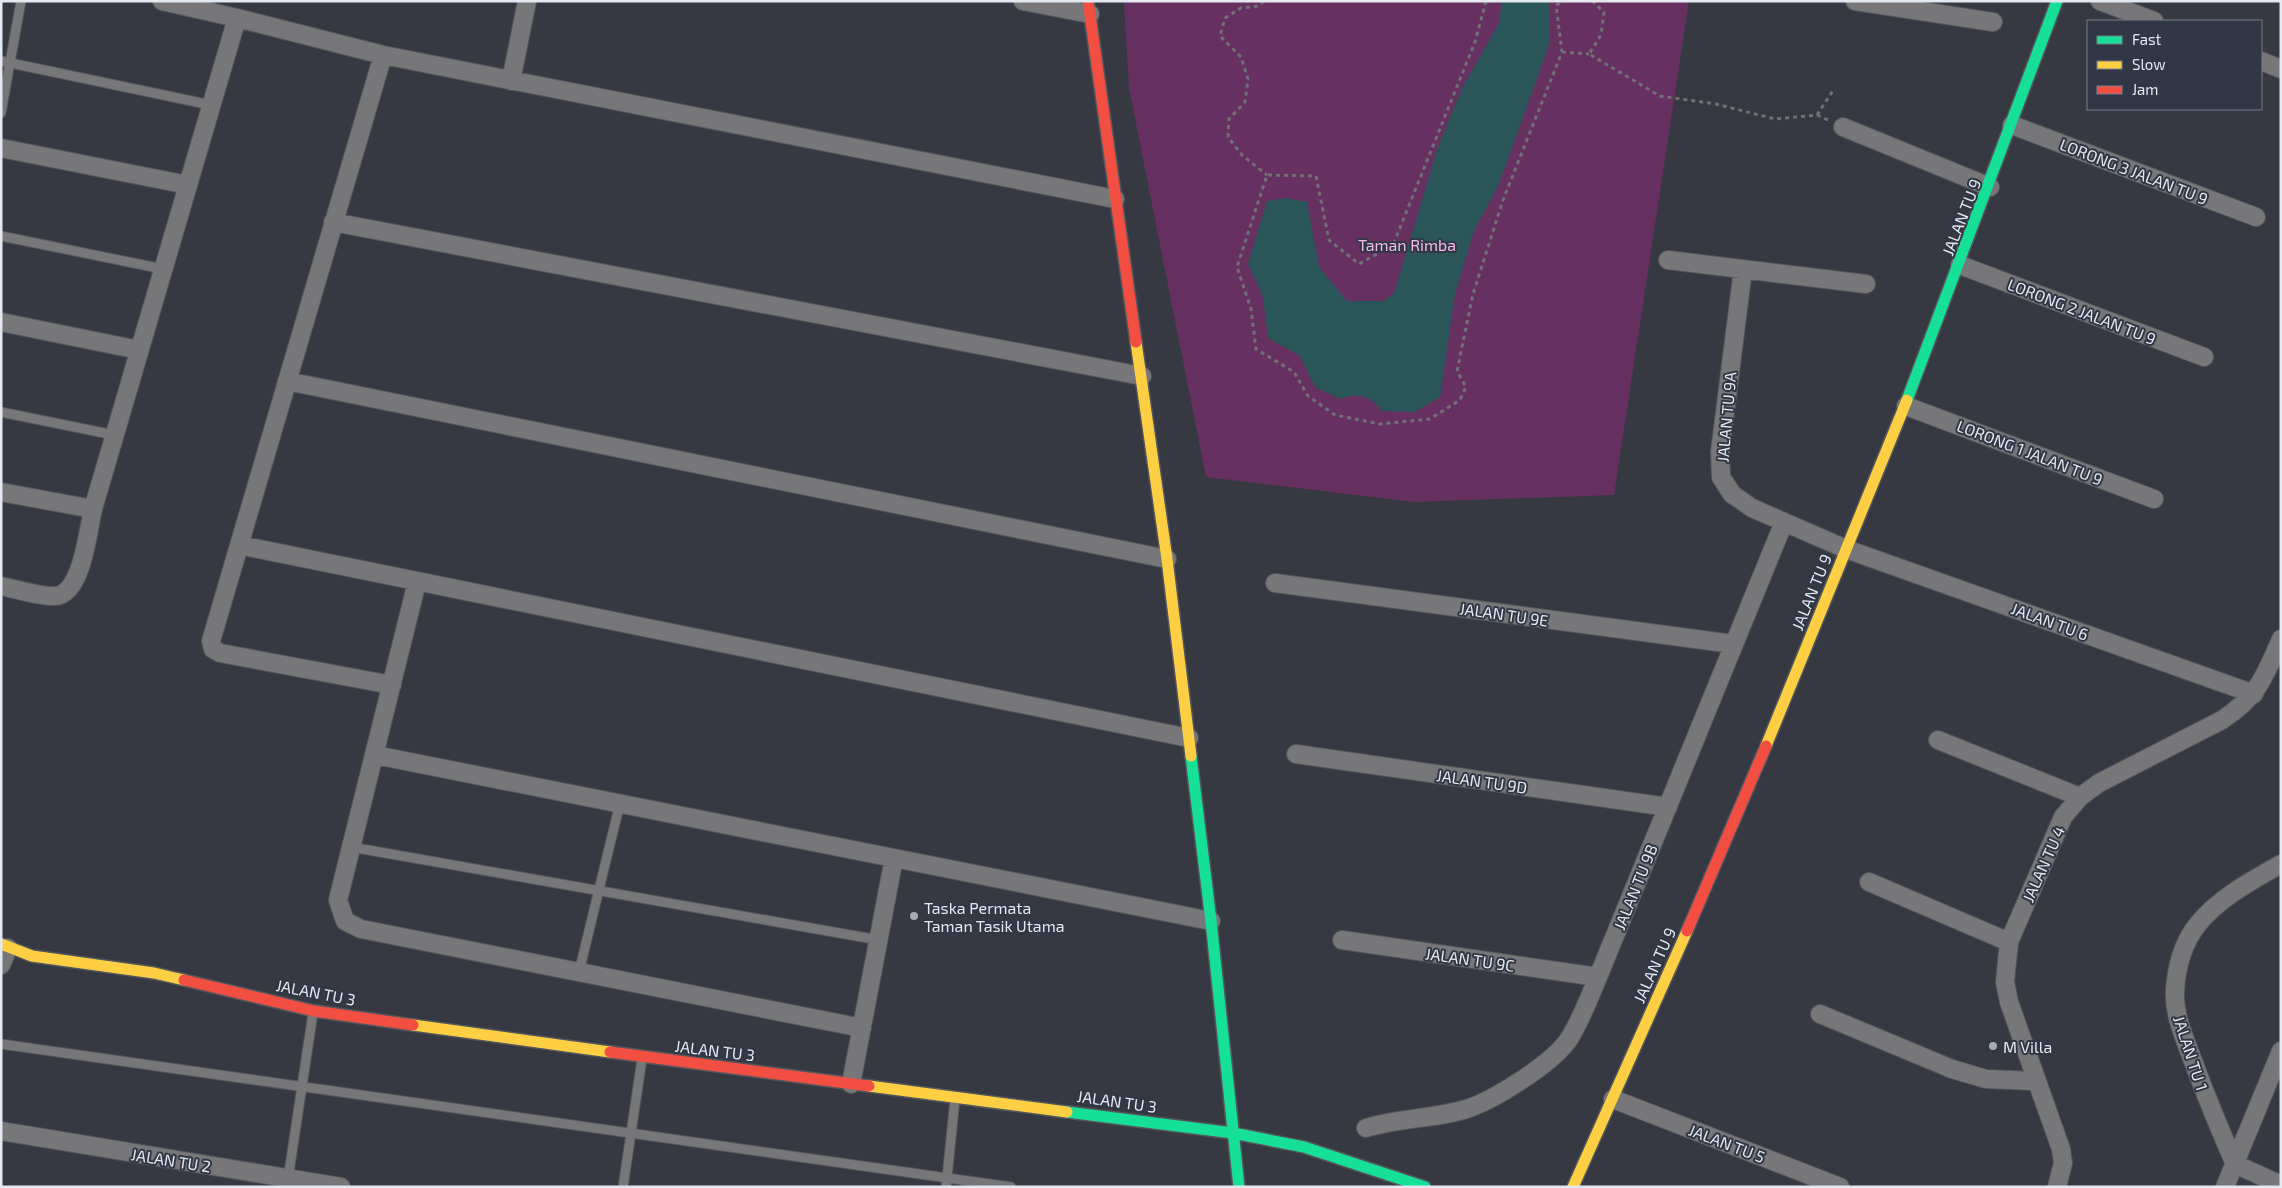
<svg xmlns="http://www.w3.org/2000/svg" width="2282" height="1188" font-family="'Exo 2',sans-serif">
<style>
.green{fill:#663161}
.water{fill:#2a5659}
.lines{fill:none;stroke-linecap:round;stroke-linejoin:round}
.lane-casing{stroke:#53565c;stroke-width:11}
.street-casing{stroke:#53565c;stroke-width:20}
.fast-casing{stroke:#53565c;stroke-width:14}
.slow-casing{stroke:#53565c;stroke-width:14}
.jam-casing{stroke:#53565c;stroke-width:14}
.path{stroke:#717175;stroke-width:3;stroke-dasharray:4 4;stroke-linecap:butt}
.lane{stroke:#77777a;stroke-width:9}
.street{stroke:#77777a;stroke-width:18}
.fast{stroke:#16e098;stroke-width:11}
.slow{stroke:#ffcf43;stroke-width:11}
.jam{stroke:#f24e42;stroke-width:11}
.poi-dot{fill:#a7abb3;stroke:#313745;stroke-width:2}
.labels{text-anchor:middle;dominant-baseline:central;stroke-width:4;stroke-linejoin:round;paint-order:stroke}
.street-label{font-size:16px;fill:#e4e8f0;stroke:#313745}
.park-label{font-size:16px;fill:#f6b9ec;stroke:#313745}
.poi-label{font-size:16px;fill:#e4e8f0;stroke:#313745;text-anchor:start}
</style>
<rect width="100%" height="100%" fill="#363941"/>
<!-- green -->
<path class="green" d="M 1124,1 L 1689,1 L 1614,495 L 1414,502 L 1206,477 L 1129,88 Z"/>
<!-- water -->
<path class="water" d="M 1502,1 L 1550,1 L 1550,42 L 1499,184 L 1474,231 L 1455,294 L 1440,397 L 1415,412 L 1382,411 C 1371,396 1359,392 1340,399 L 1315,387 L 1300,356 L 1268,338 L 1263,297 L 1248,264 L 1267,201 L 1285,198 L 1307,202 L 1319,267 L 1347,301 L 1384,301 L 1394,293 L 1438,147 L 1462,88 L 1499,23 Z"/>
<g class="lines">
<!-- lane casing -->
<g class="lane-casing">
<path id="lane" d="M 1,61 L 211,105
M 1,113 L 21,1
M 1,236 L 163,269
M 1,412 L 114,435
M 351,847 L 879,940
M 579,972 L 620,803
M 1,1044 L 1011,1187
M 288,1179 L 313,1013
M 623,1187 L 642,1059
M 946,1187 L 955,1099"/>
</g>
<!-- street casing -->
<g class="street-casing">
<path id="street" d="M 162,1 L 237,18 L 383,55 L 1115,199
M 1023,1 L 1090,14
M 1855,1 L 1993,22
M 2100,1 L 2154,21
M 383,55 L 211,641 L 213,649 L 220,653 L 392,685
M 2261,61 L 2281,69
M 511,81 L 527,1
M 2012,125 L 2256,217
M 1843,127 L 1990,187
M 1,148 L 188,185
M 333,222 L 1142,376
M 1668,260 L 1866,284
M 1960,265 L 2204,357
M 1743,269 L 1720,452 L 1721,477 L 1732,494 L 1752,508 L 1846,549 L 2254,694
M 1,322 L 139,350
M 287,381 L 1167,559
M 1906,406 L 2154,499
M 1,492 L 93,509
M 239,545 L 1189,738
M 417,582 L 338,900 L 345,921 L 361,929 L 862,1028
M 1275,583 L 1733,644
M 1,586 C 17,589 40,597 55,596 C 82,595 88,530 93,509 L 237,18
M 1938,740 L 2080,797
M 1296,754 L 1668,807
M 375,755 L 1211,921
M 2281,864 C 2251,881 2219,898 2198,924 C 2183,942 2176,968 2175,992 C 2174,1016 2185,1039 2193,1061 C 2206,1096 2220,1130 2235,1164 L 2281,1185
M 1869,882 L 2009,942
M 1342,940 L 1598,977
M 1,965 L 8,948
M 1820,1014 L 1952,1069 L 1986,1079 L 2037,1081
M 851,1084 L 894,858
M 1613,1099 L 1840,1187
M 1366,1128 C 1398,1118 1431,1119 1463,1110 C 1492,1102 1553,1063 1569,1039 C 1581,1020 1589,998 1598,977 L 1784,522
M 1,1131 L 341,1187
M 2057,1187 L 2063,1163 L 2061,1149 L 2009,1002 L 2005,982 L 2009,942 L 2063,817 L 2080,797 L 2099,783 L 2222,720 C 2258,696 2264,678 2281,639
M 2225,1187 L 2281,1051"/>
</g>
<!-- fast casing -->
<g class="fast-casing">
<path id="fast" d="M 1907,400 L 2057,1
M 1191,756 L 1211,921 L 1239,1187
M 1067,1112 L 1233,1133 L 1304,1147 L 1425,1187"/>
</g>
<!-- slow casing -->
<g class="slow-casing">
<path id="slow" d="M 1136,342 L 1167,559 L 1191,756
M 1766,746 L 1907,400
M 1,944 L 32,956 L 154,973 L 184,980
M 413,1025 L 610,1052
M 869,1086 L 1067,1112
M 1573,1187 L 1687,931"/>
</g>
<!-- jam casing -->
<g class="jam-casing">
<path id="jam" d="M 1088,1 L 1136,342
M 1687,931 L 1766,746
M 184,980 L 314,1011 L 413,1025
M 610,1052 L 869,1086"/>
</g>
<!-- path -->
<path class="path" d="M 1264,1 L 1258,6 L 1241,8 L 1225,18 L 1220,36 L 1241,57 L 1248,79 L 1245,102 L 1229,119 L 1228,137 L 1242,155 L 1267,175
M 1486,1 L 1475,42 L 1393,245 L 1359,264 L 1329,240 L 1316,176 L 1267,175 L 1237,267 L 1251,309 L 1256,349 L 1294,372 L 1308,396 L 1335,415 L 1380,424 L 1430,419 L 1460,400 L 1466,387 L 1457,371 L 1473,294 L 1503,200 L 1562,52 L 1556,5 L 1565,1
M 1592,1 L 1604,12 L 1601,35 L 1589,54 L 1660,96 L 1716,104 L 1775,119 L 1817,115 L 1828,120
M 1562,52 L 1589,54
M 1817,115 L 1834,89"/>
<!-- lane -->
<use href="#lane" class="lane"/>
<!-- street -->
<use href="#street" class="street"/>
<!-- fast -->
<use href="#fast" class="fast"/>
<!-- slow -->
<use href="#slow" class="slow"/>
<!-- jam -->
<use href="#jam" class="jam"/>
</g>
<!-- markers -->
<g class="poi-dot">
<circle cx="914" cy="916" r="5"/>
<circle cx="1993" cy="1046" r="5"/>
</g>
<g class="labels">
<!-- street labels -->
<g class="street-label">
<text transform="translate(2134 171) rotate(21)">LORONG 3 JALAN TU 9</text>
<text transform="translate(1961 217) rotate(-69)">JALAN TU 9</text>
<text transform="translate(2082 311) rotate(21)">LORONG 2 JALAN TU 9</text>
<text transform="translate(1726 417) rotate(-85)">JALAN TU 9A</text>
<text transform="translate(2030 452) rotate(21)">LORONG 1 JALAN TU 9</text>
<text transform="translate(1811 592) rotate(-68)">JALAN TU 9</text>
<text transform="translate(1504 614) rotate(8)">JALAN TU 9E</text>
<text transform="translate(2050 621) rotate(20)">JALAN TU 6</text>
<text transform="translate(1482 781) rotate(8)">JALAN TU 9D</text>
<text transform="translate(2043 864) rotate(-66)">JALAN TU 4</text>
<text transform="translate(1635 887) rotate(-68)">JALAN TU 9B</text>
<text transform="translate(1470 959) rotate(8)">JALAN TU 9C</text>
<text transform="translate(1654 965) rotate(-66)">JALAN TU 9</text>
<text transform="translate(316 992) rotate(11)">JALAN TU 3</text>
<text transform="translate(715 1050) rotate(7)">JALAN TU 3</text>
<text transform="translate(2191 1053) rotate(72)">JALAN TU 1</text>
<text transform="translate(1117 1101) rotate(8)">JALAN TU 3</text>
<text transform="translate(1727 1143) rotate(21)">JALAN TU 5</text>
<text transform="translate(171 1160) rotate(9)">JALAN TU 2</text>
</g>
<!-- park labels -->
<g class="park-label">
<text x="1407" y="244">Taman Rimba</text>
</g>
<!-- poi labels -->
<g class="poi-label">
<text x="924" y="907">Taska Permata<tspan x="924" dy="18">Taman Tasik Utama</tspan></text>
<text x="2003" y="1046">M Villa</text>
</g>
</g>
<!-- border -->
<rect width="2282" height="1188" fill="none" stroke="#e4e8f0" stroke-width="5"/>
<!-- legend -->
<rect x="2087" y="20" width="175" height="90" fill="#313745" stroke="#797e89"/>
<rect x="2097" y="36" width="25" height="8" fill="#16e098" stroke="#797e89"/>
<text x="2132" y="45" font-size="15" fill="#e4e8f0">Fast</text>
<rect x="2097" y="61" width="25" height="8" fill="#ffcf43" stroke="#797e89"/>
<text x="2132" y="70" font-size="15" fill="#e4e8f0">Slow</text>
<rect x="2097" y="86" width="25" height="8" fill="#f24e42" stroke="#797e89"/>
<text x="2132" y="95" font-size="15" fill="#e4e8f0">Jam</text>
</svg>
